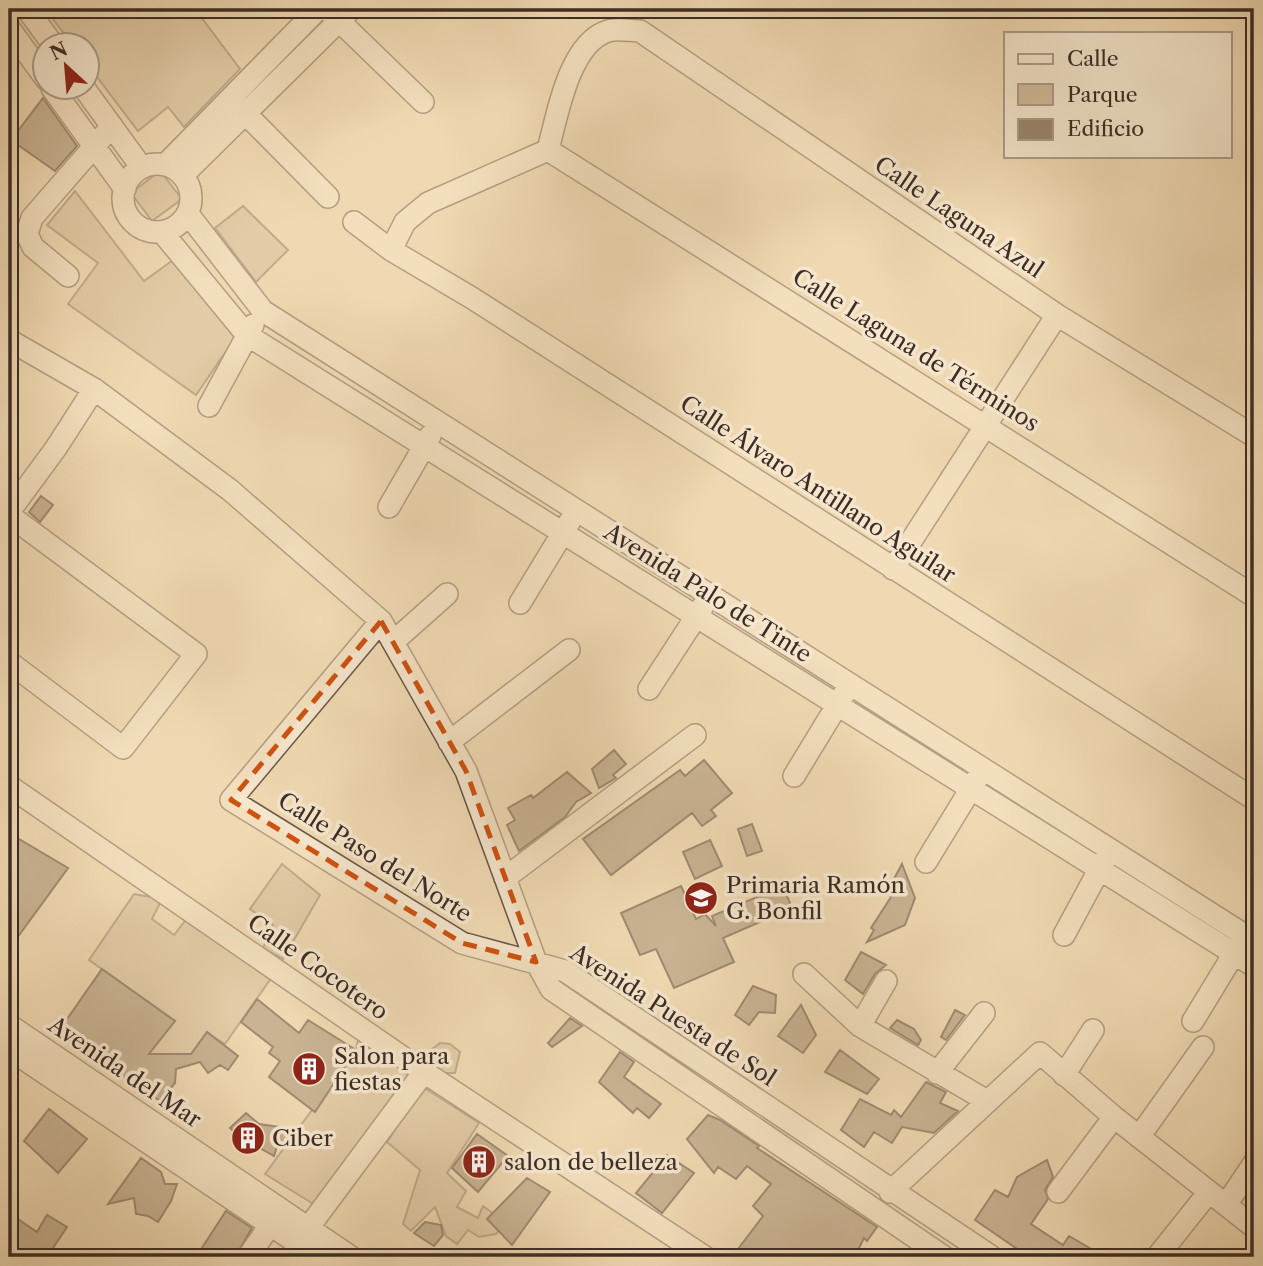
<svg xmlns="http://www.w3.org/2000/svg" width="1263" height="1266" font-family="'Libre Caslon Text',serif">
<style>
.green{fill:#d2bc9a;stroke:#887460;stroke-width:2}
.building{fill:#9a866e;stroke:#3d2d25;stroke-width:2}
.lines{fill:none;stroke-linecap:round;stroke-linejoin:round}
.street-casing{stroke:#6a5848;stroke-width:24}
.street{stroke:#f5e6cd;stroke-width:21}
.marked{fill:none;stroke:#ce5210;stroke-width:5;stroke-dasharray:14 9;stroke-linejoin:round}
.labels{text-anchor:middle;dominant-baseline:central;stroke-width:7;stroke-linejoin:round;paint-order:stroke}
.street-label{font-size:23px;fill:#3d2d25;stroke:#f5e6cd}
.poi-label{font-size:23px;fill:#3d2d25;stroke:#f5e6cd;text-anchor:start}
</style>
<rect width="100%" height="100%" fill="#f0d9b2"/>
<filter id="stains"><feTurbulence type="fractalNoise" baseFrequency=".00286" numOctaves="4"/><feColorMatrix values="0 0 0 0 .2 0 0 0 0 .09 0 0 0 0 .02 0 0 0 .5 -.17"/></filter>
<radialGradient id="worn" r=".72"><stop offset=".6" stop-color="#630" stop-opacity="0"/><stop offset="1" stop-color="#630" stop-opacity=".3"/></radialGradient>
<!-- green -->
<path class="green" d="M 45,9 L 195,9 L 240,69 L 184,127 L 168,107 L 138,131 L 88,65 L 88,46 L 73,45 Z
M 160,171 L 182,199 L 152,221 L 131,193 Z
M 75,191 L 144,281 L 173,260 L 235,338 L 196,395 L 68,304 L 98,263 L 47,225 Z
M 243,206 L 288,250 L 256,282 L 215,228 Z
M 282,864 L 320,895 L 283,959 L 263,948 L 273,925 L 250,909 Z
M 134,894 L 162,899 L 152,919 L 174,935 L 189,916 L 272,977 L 225,1044 L 207,1033 L 191,1054 L 147,1054 L 175,1021 L 89,960 Z
M 360,1031 L 423,1072 L 323,1210 L 265,1174 L 356,1050 Z
M 440,1043 L 450,1044 L 460,1052 L 455,1073 L 440,1073 L 433,1062 L 421,1058 Z
M 423,1087 L 479,1123 L 447,1173 L 466,1191 L 457,1207 L 478,1218 L 483,1206 L 505,1222 L 496,1234 L 479,1237 L 468,1230 L 457,1244 L 446,1236 L 435,1207 L 411,1231 L 403,1224 L 420,1170 L 387,1142 Z"/>
<!-- building -->
<path class="building" d="M 43,98 L 77,146 L 55,171 L 11,140 Z
M 41,496 L 53,505 L 40,522 L 29,512 Z
M 614,750 L 626,764 L 613,775 L 616,778 L 599,788 L 592,769 Z
M 704,760 L 732,793 L 711,810 L 716,816 L 702,826 L 692,813 L 611,875 L 583,839 L 680,770 L 685,776 Z
M 567,772 L 591,793 L 576,802 L 565,817 L 519,851 L 507,825 L 515,820 L 508,808 L 531,795 L 533,798 Z
M 752,824 L 762,851 L 747,856 L 738,829 Z
M 9,833 L 68,868 L 9,949 Z
M 710,840 L 722,866 L 695,879 L 683,852 Z
M 902,864 L 915,898 L 905,925 L 867,942 L 874,930 L 871,928 L 891,897 L 887,892 Z
M 681,886 L 696,919 L 705,914 L 716,926 L 712,916 L 783,886 L 792,908 L 723,938 L 734,962 L 674,988 L 656,949 L 640,955 L 621,913 Z
M 861,952 L 886,965 L 875,974 L 863,994 L 845,980 Z
M 102,969 L 175,1021 L 149,1054 L 191,1054 L 207,1032 L 238,1056 L 228,1070 L 220,1065 L 208,1073 L 200,1062 L 176,1069 L 175,1083 L 160,1101 L 140,1089 L 90,1051 L 88,1053 L 58,1032 Z
M 753,986 L 776,995 L 775,1013 L 759,1012 L 749,1025 L 735,1015 Z
M 257,999 L 299,1033 L 308,1020 L 356,1050 L 315,1112 L 269,1077 L 280,1061 L 269,1053 L 273,1047 L 241,1022 Z
M 801,1005 L 816,1035 L 803,1053 L 778,1036 Z
M 955,1010 L 965,1015 L 946,1040 L 941,1037 Z
M 570,1018 L 582,1026 L 552,1047 L 548,1043 Z
M 897,1020 L 914,1029 L 921,1040 L 918,1045 L 890,1028 Z
M 840,1050 L 879,1079 L 867,1094 L 825,1072 Z
M 620,1052 L 634,1062 L 624,1077 L 661,1104 L 649,1118 L 637,1108 L 633,1113 L 599,1082 Z
M 926,1082 L 946,1092 L 940,1103 L 958,1111 L 934,1133 L 902,1127 L 892,1143 L 874,1132 L 864,1147 L 841,1130 L 860,1099 L 891,1115 L 894,1110 L 901,1117 Z
M 49,1109 L 87,1139 L 58,1173 L 24,1141 Z
M 246,1113 L 259,1124 L 293,1129 L 282,1145 L 278,1143 L 274,1156 L 253,1144 L 251,1147 L 230,1128 Z
M 708,1115 L 720,1120 L 759,1146 L 757,1148 L 877,1227 L 867,1241 L 864,1238 L 859,1248 L 849,1254 L 840,1251 L 829,1257 L 732,1257 L 763,1216 L 753,1206 L 771,1184 L 747,1166 L 736,1179 L 718,1167 L 714,1173 L 687,1139 Z
M 477,1134 L 508,1156 L 478,1192 L 452,1168 Z
M 667,1155 L 694,1173 L 662,1213 L 636,1193 Z
M 141,1158 L 161,1172 L 165,1184 L 177,1184 L 171,1201 L 158,1222 L 148,1216 L 136,1214 L 134,1198 L 108,1204 Z
M 1047,1160 L 1053,1177 L 1045,1190 L 1048,1199 L 1031,1224 L 1063,1245 L 1069,1236 L 1105,1257 L 1029,1257 L 975,1220 L 995,1190 L 1008,1197 L 1017,1177 Z
M 527,1178 L 550,1192 L 512,1245 L 487,1219 Z
M 226,1211 L 252,1228 L 235,1257 L 196,1257 Z
M 9,1213 L 37,1232 L 47,1215 L 67,1227 L 47,1257 L 9,1257 Z
M 425,1222 L 441,1225 L 443,1235 L 434,1246 L 414,1233 Z"/>
<g class="lines">
<!-- street casing -->
<g class="street-casing">
<path id="street" d="M 27,9 L 54,46
M 331,13 L 423,102
M 9,28 L 46,79
M 52,88 L 125,189
M 84,88 L 142,168
M 238,106 L 328,197
M 548,150 C 557,116 569,43 608,31 C 617,28 631,31 640,31 L 1057,315 L 1254,436
M 548,150 L 1254,596
M123 198a34 34 0 1 1 68 0a34 34 0 1 1-68 0Z
M 165,165 L 318,9
M 183,175 L 351,9
M 188,214 L 263,311 L 1254,941
M 354,222 L 391,250 L 472,298 L 1254,799
M 162,232 L 247,335 L 1254,966
M 391,250 L 405,222 L 428,203 L 548,150
M 68,276 L 33,247 L 27,234 L 32,218 L 112,126
M 9,340 L 94,389 L 230,490 L 381,621 L 466,771 L 536,962 L 551,989 L 944,1257
M 209,406 L 253,325
M 389,507 L 430,436
M 9,512 L 56,448 L 94,389
M 9,515 L 196,654 L 123,748 L 9,662
M 893,569 L 1057,315
M 520,603 L 570,521
M 381,621 L 231,800 L 462,943 L 565,971 L 992,1257
M 393,642 L 447,594
M 649,689 L 703,606
M 449,742 L 569,650
M 794,776 L 844,694
M 9,786 L 424,1072 L 705,1257
M 926,862 L 978,777
M 505,878 L 695,735
M 1064,935 L 1106,857
M 804,974 L 860,1026 L 987,1101
M 1193,1021 L 1241,942
M 9,1025 L 351,1257
M 860,1026 L 886,981
M 9,1049 L 318,1257
M 937,1073 L 984,1013
M 1064,1075 L 1093,1030
M 1139,1137 L 1203,1047
M 890,1192 L 1040,1053 L 1114,1117 L 1254,1227
M 1058,1192 L 1114,1117
M 1226,1205 L 1254,1163
M 300,1239 L 424,1072
M 248,1257 L 278,1214
M 1157,1257 L 1209,1192"/>
</g>
<!-- street -->
<use href="#street" class="street"/>
</g>
<!-- marked area -->
<path d="M0 0H1263V1266H0ZM 381,621 L 466,771 L 536,962 L 462,943 L 231,800 Z" fill="#f0d9b2" fill-opacity=".55" fill-rule="evenodd"/>
<path class="marked" d="M 381,621 L 466,771 L 536,962 L 462,943 L 231,800 Z"/>
<!-- icons -->
<defs>
<g id="school-disc" transform="scale(1.75)"><circle r="9.5" fill="#8f2418" stroke="#f5e6cd"/><path d="M0-5L7-2L0 1L-7-2ZM-4 1L0 2.5L4 1V4Q0 6-4 4Z" fill="#fff"/></g>
<g id="building-disc" transform="scale(1.75)"><circle r="9.5" fill="#8f2418" stroke="#f5e6cd"/><path d="M-4-6H4V6H1V3H-1V6H-4ZM-2.5-4.3h1.7v1.8h-1.7ZM.8-4.3h1.7v1.8H.8ZM-2.5-1h1.7V.8h-1.7ZM.8-1h1.7V.8H.8Z" fill="#fff"/></g>
</defs>
<g fill-rule="evenodd">
<use href="#school-disc" x="701" y="898"/>
<use href="#building-disc" x="309" y="1069"/>
<use href="#building-disc" x="248" y="1138"/>
<use href="#building-disc" x="479" y="1162"/>
</g>
<g class="labels">
<!-- street labels -->
<g class="street-label">
<text transform="translate(959 217) rotate(34)">Calle Laguna Azul</text>
<text transform="translate(916 350) rotate(32)">Calle Laguna de Términos</text>
<text transform="translate(818 489) rotate(33)">Calle Álvaro Antillano Aguilar</text>
<text transform="translate(708 593) rotate(32)">Avenida Palo de Tinte</text>
<text transform="translate(375 857) rotate(32)">Calle Paso del Norte</text>
<text transform="translate(318 967) rotate(35)">Calle Cocotero</text>
<text transform="translate(673 1015) rotate(33)">Avenida Puesta de Sol</text>
<text transform="translate(125 1072) rotate(34)">Avenida del Mar</text>
</g>
<!-- poi labels -->
<g class="poi-label">
<text x="726" y="885">Primaria Ramón<tspan x="726" dy="26">G. Bonfil</tspan></text>
<text x="334" y="1056">Salon para<tspan x="334" dy="26">fiestas</tspan></text>
<text x="272" y="1138">Ciber</text>
<text x="504" y="1162">salon de belleza</text>
</g>
</g>
<!-- margin -->
<rect width="1263" height="1266" fill="none" stroke="#f0d9b2" stroke-width="35"/>
<rect x="10" y="10" width="1242" height="1245" fill="none" stroke="#3d2d25" stroke-width="3.5"/>
<rect x="18" y="18" width="1228" height="1231" fill="none" stroke="#3d2d25" stroke-width="2"/>
<!-- legend -->
<rect x="1004" y="32" width="228" height="126" fill="#f5e6cd" stroke="#ab9c8a" stroke-width="2"/>
<rect x="1018" y="54" width="35" height="10" fill="#f5e6cd" stroke="#ab9c8a" stroke-width="2"/>
<text x="1067" y="66" font-size="21" fill="#3d2d25">Calle</text>
<rect x="1018" y="84" width="35" height="21" fill="#d2bc9a" stroke="#ab9c8a" stroke-width="2"/>
<text x="1067" y="102" font-size="21" fill="#3d2d25">Parque</text>
<rect x="1018" y="119" width="35" height="21" fill="#9a866e" stroke="#ab9c8a" stroke-width="2"/>
<text x="1067" y="136" font-size="21" fill="#3d2d25">Edificio</text>
<!-- north arrow -->
<g transform="translate(66 66) rotate(334)"><circle r="33" fill="#f5e6cd" stroke="#ab9c8a" stroke-width="2"/>
<path d="M0-5L12 26L0 18L-12 26Z" fill="#8f2418"/>
<text y="-10" font-size="19" font-weight="bold" text-anchor="middle" fill="#3d2d25">N</text>
</g>
<rect width="100%" height="100%" filter="url(#stains)"/>
<rect width="100%" height="100%" fill="url(#worn)"/>
</svg>
